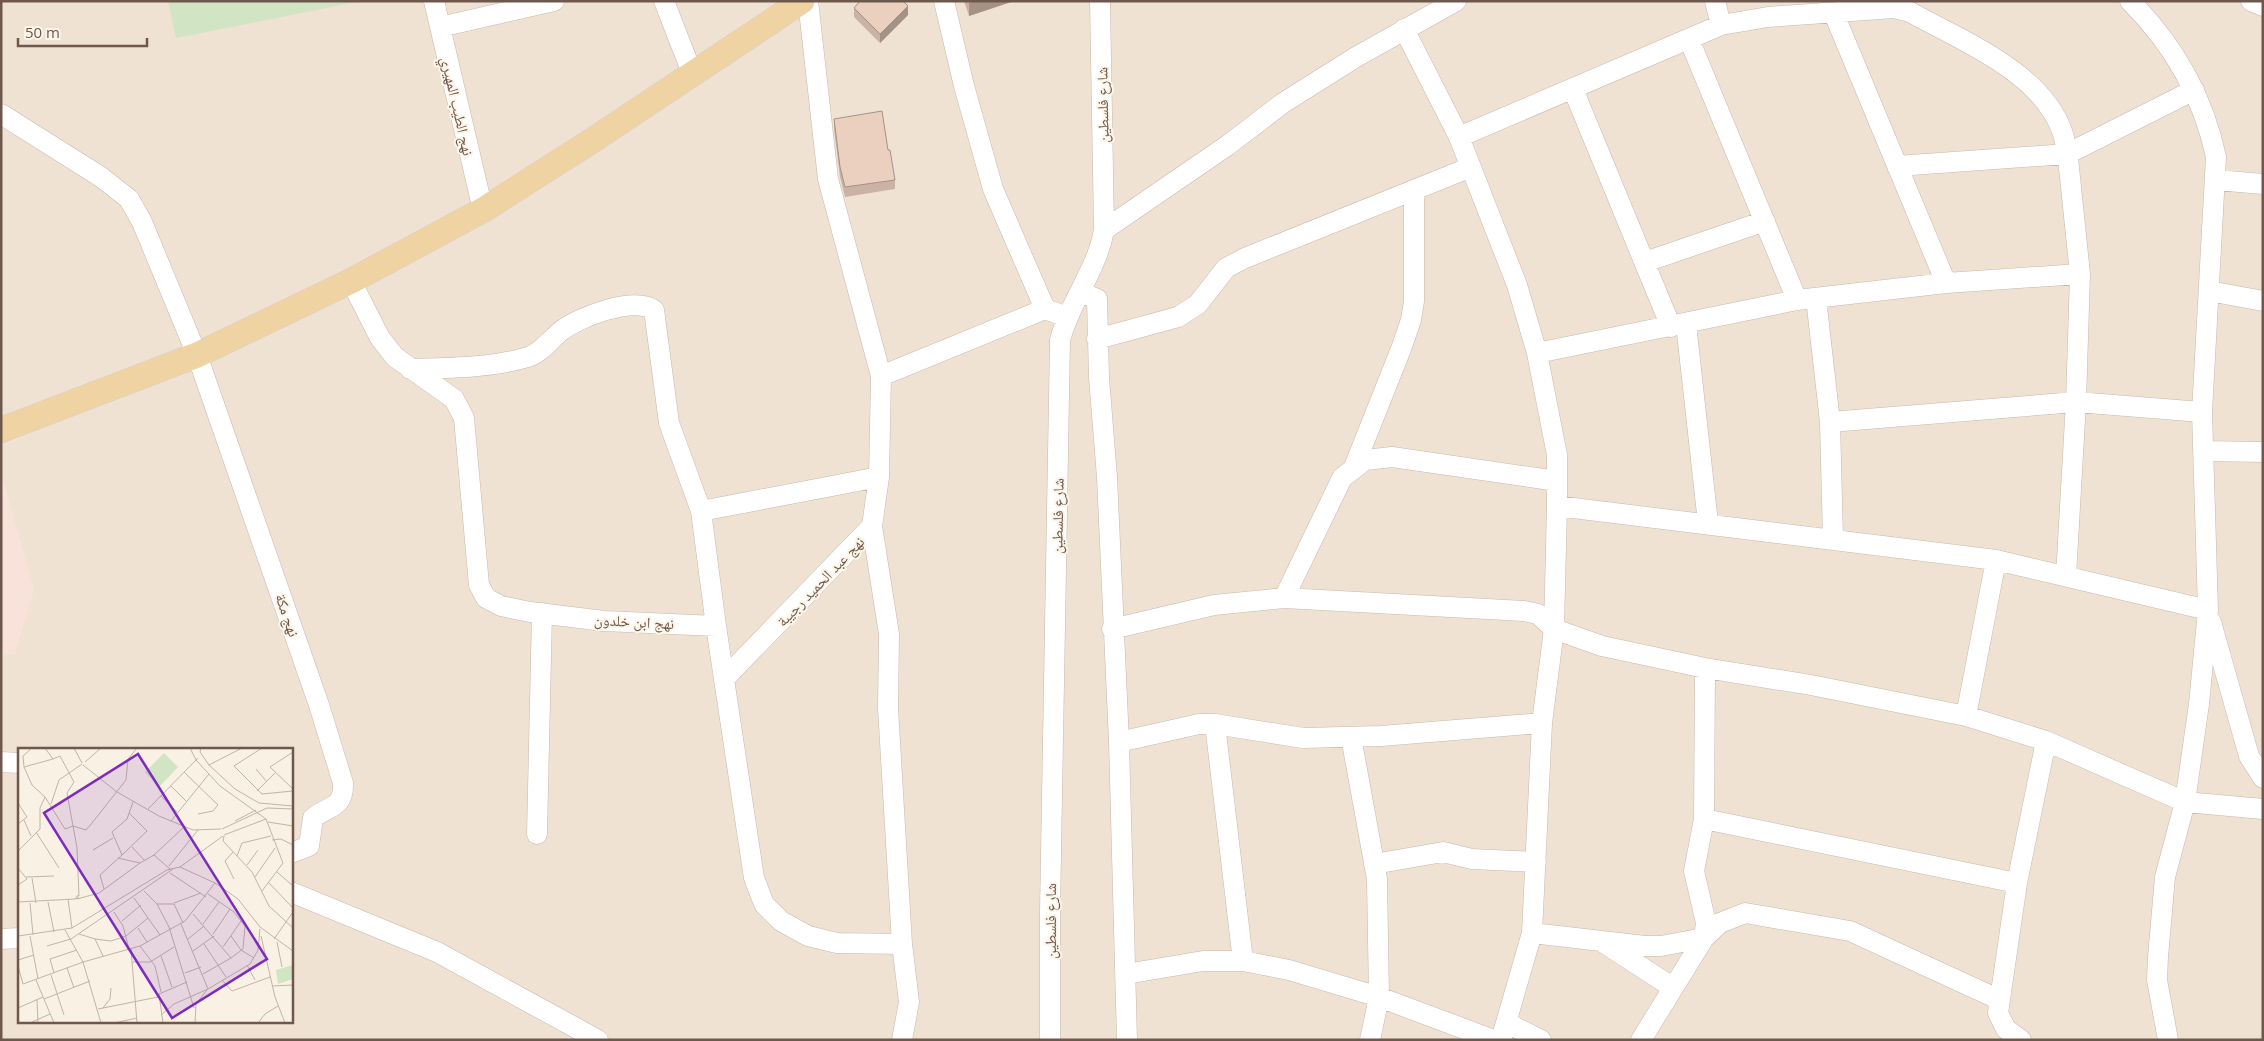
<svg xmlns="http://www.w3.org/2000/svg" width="2264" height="1041" font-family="'Open Sans','Noto Naskh Arabic',sans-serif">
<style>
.residential{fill:#f0e2d3;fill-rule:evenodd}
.commercial{fill:#f8e2d9}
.pitch{fill:#d1e4c4}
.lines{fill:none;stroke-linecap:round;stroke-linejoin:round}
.minor-casing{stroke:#c8b8ac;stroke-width:21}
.major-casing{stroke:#d6d0cd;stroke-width:26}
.minor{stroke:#fff;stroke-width:20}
.major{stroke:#f0d3a3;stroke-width:25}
.wall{fill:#cab3a4}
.shaded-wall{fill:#a49286}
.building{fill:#ebd0bf;stroke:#a49286}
.labels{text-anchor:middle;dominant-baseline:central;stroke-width:4;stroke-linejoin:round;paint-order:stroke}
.street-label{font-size:15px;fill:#6e584d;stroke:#fcf5e9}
.inset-road{fill:none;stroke:#c1b4a8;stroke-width:1}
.view{fill:#7b2cbf;fill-opacity:0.15;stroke:#7b2cbf;stroke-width:2.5}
.inset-edge{fill:none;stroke:#6e584d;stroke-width:2.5}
</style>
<rect width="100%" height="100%" fill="#f9f1e4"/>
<!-- residential -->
<path class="residential" d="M 1,1 L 2263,1 L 2263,1040 L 1,1040 ZM 19,750 L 291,750 L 291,1022 L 19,1022 Z"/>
<!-- commercial -->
<path class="commercial" d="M 1,472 L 34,590 L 15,654 L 1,654 Z"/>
<!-- pitch -->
<path class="pitch" d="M 168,1 L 361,1 L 176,38 Z"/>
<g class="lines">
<!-- minor casing -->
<g class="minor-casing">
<path id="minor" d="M 434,1 L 483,210
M 664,1 L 692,73
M 808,1 L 828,179 L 881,376 L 1045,309 L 1067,317
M 944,1 L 964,86 L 993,189 L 1045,309
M 1715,1 L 1721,25
M 2130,1 C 2174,45 2203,96 2216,157 L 2202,412 L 2208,610 L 2199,704 L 2185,802 L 2165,877 L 2158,957 L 2157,980 L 2168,1040
M 2251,1 L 2263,6
M 1834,14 L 1946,283
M 440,27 L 554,1
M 1404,29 L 1459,137 L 1517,285 L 1537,353 L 1557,455 L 1557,506 L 1554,629 L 1542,723 L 1532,933 L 1501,1040
M 1689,39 L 1797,300
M 1573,89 L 1671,327
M 1,114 L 101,177 L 129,199 L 142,222 L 197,355 L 319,705 L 343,783 C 344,808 330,805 313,818 L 309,846 L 291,853
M 1459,137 L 1721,25 L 1768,17 L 1894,8 L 1910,12 C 1962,41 2040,71 2062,131 C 2068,148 2069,169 2071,187 C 2074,216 2077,245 2080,274 L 1946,283 L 1797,300 L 1537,353
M 1897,166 L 2067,154 L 2194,90
M 2216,180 L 2263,184
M 1104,230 L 1228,145 L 1283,103 L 1356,57 L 1456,1
M 1645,262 L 1765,221
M 351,281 L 380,338 L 395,357 L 454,399 L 464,418 L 479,585 L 486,598 L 501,606 L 530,612 L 604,621 L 716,626 L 754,878 L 764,904 L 781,921 L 808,936 L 837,943 L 902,944
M 2209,291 L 2263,301
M 1080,292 L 1097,299 L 1099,378 L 1107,477 L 1119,742 L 1127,1040
M 1816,298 L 1830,422 L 1833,539
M 1686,324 L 1708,523
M 1097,339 L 1178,317 L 1198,304 L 1226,268 L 1245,258 L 1471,167
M 410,369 C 449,368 491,368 528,357 C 541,353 551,339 561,331 C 579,317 633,296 654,310 L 669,423 L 701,511 L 716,626
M 1830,422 L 2076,402 L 2202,412
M 2203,451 L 2263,452
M 1354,467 L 1401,349 L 1411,320 L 1414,301 L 1414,190
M 1557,506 L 1996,560 L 2208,610
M 701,511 L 879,477
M 872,526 L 889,634 L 888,708 L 902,944 L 909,1002 L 902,1040
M 2066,576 L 2076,402 L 2080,274
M 1284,598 L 1342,478 L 1365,460 L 1392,457 L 1557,481
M 2211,622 L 2249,756 L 2263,778
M 1112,629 L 1214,605 L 1284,598 L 1524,611 L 1538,614 L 1554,629 L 1602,646 L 1705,668 L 1811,685 L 1966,716 L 2046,741 L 2185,802 L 2263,809
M 725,678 L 872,526 L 879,477 L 881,376
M 1966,716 L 1996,560
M 1215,724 L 1243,961
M 1351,737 L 1377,879 L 1379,997 L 1370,1040
M 1119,742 L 1199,724 L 1215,724 L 1303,738 L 1381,736 L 1542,723
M 1,762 L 19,763
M 1704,819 L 2017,883
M 537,834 L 542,613
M 1374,864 L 1443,852 L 1472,859 L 1536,862
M 291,892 L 437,952 L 598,1040
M 1532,933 L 1645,946 L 1661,946 L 1704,938
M 1704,938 L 1706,923 L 1694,871 L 1704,819 L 1705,668
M 1,939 L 19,938
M 1604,943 L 1672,987
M 1126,974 L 1203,961 L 1243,961 L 1289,970 L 1379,997 L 1494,1040
M 1507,1023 L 1541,1040
M 1050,1040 L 1050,911 L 1060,340 C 1070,301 1097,270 1104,230 L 1100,1
M 1641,1040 L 1704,938 L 1720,923 L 1745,913 L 1850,931 L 2000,1000
M 2021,1040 L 2006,1029 L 1998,1013 L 2017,883 L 2046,741"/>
</g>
<!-- major casing -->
<g class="major-casing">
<path id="major" d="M 1,430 L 197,355 L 351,281 L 483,210 L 593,140 L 802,1"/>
</g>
<!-- minor -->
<use href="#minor" class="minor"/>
<!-- major -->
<use href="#major" class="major"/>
</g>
<!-- wall -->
<path class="wall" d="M 964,1 L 1014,1 L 969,16 Z
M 854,8 L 908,15 L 880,43 L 854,17 Z
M 834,119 L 888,150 L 895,180 L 895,189 L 845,197 L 840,177 L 834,129 Z"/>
<!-- shaded-wall -->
<path class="shaded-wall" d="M 975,1 L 1014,1 L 969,16 L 969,3 Z
M 908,6 L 908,15 L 880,43 L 880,34 Z"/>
<!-- building -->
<path class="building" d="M 860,1 L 903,1 L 908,6 L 880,34 L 854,8 Z
M 882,111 L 888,150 L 890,150 L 895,180 L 845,187 L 840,167 L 834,119 Z"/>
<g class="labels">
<!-- street labels -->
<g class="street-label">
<text transform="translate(1102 105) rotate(-91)">شارع فلسطين</text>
<text transform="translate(458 106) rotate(77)">نهج الطيب المهيري</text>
<text transform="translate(1057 516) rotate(-89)">شارع فلسطين</text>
<text transform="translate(820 581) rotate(-46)">نهج عبد الحميد رجيبة</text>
<text transform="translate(288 615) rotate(71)">نهج مكة</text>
<text transform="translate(634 621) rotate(3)">نهج ابن خلدون</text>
<text transform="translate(1050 921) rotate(-90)">شارع فلسطين</text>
</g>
</g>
<!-- overview -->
<g transform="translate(18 748)">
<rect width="275" height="275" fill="#f9f1e4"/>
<path d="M 275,217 L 275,231 L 260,236 L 258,222 Z" fill="#d1e4c4"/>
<path d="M 146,5 L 160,19 L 141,39 L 127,24 Z" fill="#d1e4c4"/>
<path class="inset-road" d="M 27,0 L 35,11 L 42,8 L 56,34 L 49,45 L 59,100 L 61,148M 56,0 L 64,15M 172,0 L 178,12 L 202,38 L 248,71 L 265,115M 183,0 L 182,4 L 191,17 L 224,0M 244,0 L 216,18 L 244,46 L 275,43M 275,4 L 252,19 L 275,41M 67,14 L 83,0M 65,17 L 99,44 L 141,68 L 175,82 L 203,81M 191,17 L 217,41 L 241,55 L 275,58M 6,19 L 35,11M 238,21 L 249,34M 166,24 L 200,57 L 195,63 L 180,66M 153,38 L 168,53M 239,43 L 257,25M 143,48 L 159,64M 27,49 L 47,81 L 55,78M 0,55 L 9,69 L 0,76M 33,56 L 41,32 L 64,16M 130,61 L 180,10M 6,72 L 13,88M 153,73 L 191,26M 217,73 L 238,62M 250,74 L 275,78M 55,78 L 68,82 L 74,75 L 108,32 L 110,11 L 119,0M 204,81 L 249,60 L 275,61M 18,84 L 41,120M 206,87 L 248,71M 206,88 L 205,93 L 234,124 L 251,158 L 275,180M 254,92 L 263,91 L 275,97M 114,99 L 127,113M 75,102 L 95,90M 0,103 L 22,81 L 22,60 L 27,49 L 14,37 L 6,19 L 5,8 L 14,0M 215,104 L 207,113 L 216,131M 104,107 L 129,83 L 111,65M 219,108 L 224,95 L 253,88M 100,110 L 122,115 L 136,107M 229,117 L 240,102M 151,118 L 180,82M 162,119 L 197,135 L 220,151 L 242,179 L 275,203M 0,120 L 9,131 L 0,137M 152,121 L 136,107 L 166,79M 259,124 L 275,138M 152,125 L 188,149M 8,129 L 36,128M 237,129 L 257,100M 14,130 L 18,155M 251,135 L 275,160M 86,141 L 82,127 L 104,107 L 94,84 L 109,71 L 115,54M 126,143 L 139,156 L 151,179 L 176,260M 244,143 L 265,115M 116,150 L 142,187M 50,151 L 54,180M 59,151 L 81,145 L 122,115M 0,154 L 57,151 L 60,147 L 60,150 L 57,151M 30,154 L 36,184M 12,155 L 15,187M 156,155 L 183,145M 139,156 L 156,156 L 165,175M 96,164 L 105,178 L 111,201M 175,166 L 213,210 L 225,201 L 227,178 L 216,164 L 190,146M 104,173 L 123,157M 163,176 L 190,241M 185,176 L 201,154M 120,180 L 129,194M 47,182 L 65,214 L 83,275M 61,186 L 77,191 L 85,208M 195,186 L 212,161M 0,188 L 54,180 L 149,122 L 162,119 L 205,88M 12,188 L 20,231M 213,188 L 223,202 L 236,210M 243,188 L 257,249 L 267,275M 77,191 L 93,193 L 108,188 L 130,170M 170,191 L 186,178M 256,191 L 275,164M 259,194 L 264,219M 186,196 L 208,229M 29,198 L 53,191 L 155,121M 122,198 L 137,218 L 143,244M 205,199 L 223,173M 113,201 L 119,275M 175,203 L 196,188M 143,208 L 154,239M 0,212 L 16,207M 114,214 L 132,214 L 156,199M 229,217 L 237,232M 0,218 L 5,236 L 65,214 L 122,198 L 167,173 L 197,135M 49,220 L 56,240M 36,225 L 32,211 L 59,202M 167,225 L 183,219M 185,226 L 213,210M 33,227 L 46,267M 18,232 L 36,275M 204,232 L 214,243 L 252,229M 254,238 L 275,237M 26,251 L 72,233M 19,252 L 20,275M 0,260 L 25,249M 85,260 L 92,251 L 93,240M 80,261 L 140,249M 143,267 L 156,256 L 190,241 L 232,216 L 240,202 L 242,181M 12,275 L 32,266M 96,275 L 119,270M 145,275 L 141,246 L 169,234M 177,275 L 178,256 L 189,242M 240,275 L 247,266 L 260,258"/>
<path class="view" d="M 120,6 L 249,211 L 154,270 L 26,65 Z"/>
<rect width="275" height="275" class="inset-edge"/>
</g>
<!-- border -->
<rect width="2264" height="1041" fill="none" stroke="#6e584d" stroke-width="5"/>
<!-- scale -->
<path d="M18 38v8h129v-8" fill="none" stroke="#6e584d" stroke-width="2.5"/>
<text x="25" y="38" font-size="15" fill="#6e584d" stroke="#fcf5e9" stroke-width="4" paint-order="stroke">50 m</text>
</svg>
